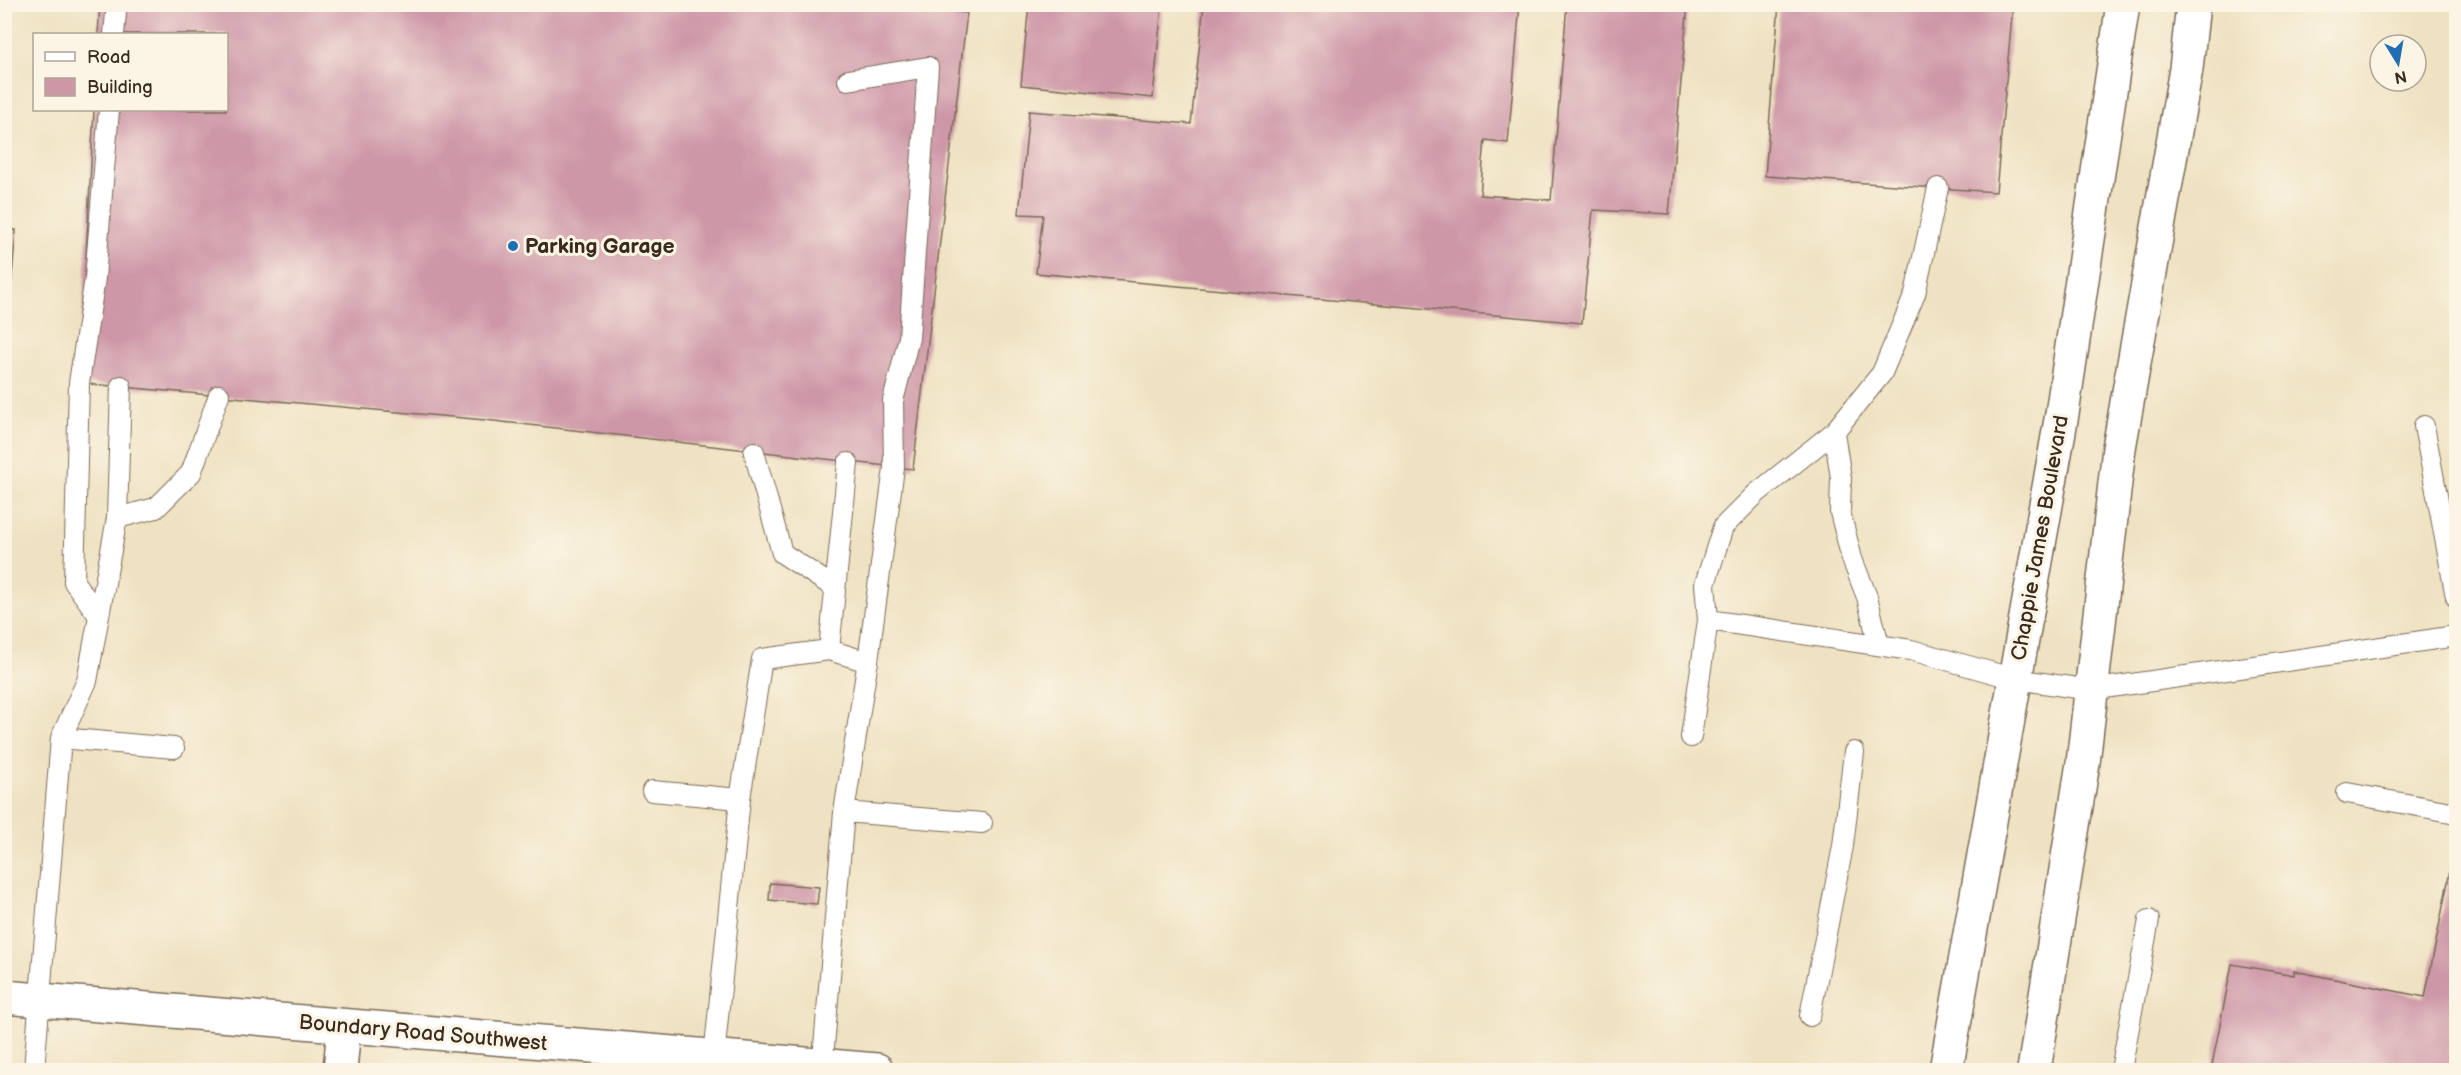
<svg xmlns="http://www.w3.org/2000/svg" width="2461" height="1075" font-family="'Balsamiq Sans',sans-serif">
<style>
.building{fill:#ce97a7}
.lines{fill:none;stroke-linecap:round;stroke-linejoin:round}
.service-casing{stroke:#7a6a57;stroke-width:22}
.minor-casing{stroke:#7a6a57;stroke-width:36}
.tertiary-casing{stroke:#7a6a57;stroke-width:36}
.service{stroke:#fff;stroke-width:20}
.minor{stroke:#fff;stroke-width:33}
.tertiary{stroke:#fff;stroke-width:33}
.poi-dot{fill:#1f6fb2;stroke:#fcf5e5;stroke-width:2}
.labels{text-anchor:middle;dominant-baseline:central;stroke-width:6;stroke-linejoin:round;paint-order:stroke}
.poi-label{font-size:21px;font-weight:bold;fill:#3b2a1e;stroke:#fcf5e5;text-anchor:start}
.street-label{font-size:21px;fill:#3b2a1e;stroke:#fcf5e5}
</style>
<rect width="100%" height="100%" fill="#fcf5e5"/>
<filter id="ink" filterUnits="userSpaceOnUse"><feTurbulence type="fractalNoise" baseFrequency=".0167" numOctaves="2"/><feDisplacementMap in="SourceGraphic" scale="12" xChannelSelector="R" yChannelSelector="G"/><feConvolveMatrix kernelMatrix="1 2 1 2 8 2 1 2 1" color-interpolation-filters="sRGB"/></filter>
<filter id="wash" filterUnits="userSpaceOnUse"><feTurbulence type="fractalNoise" baseFrequency=".008" numOctaves="4" result="noise"/><feDisplacementMap in="SourceGraphic" scale="24" xChannelSelector="R" yChannelSelector="G"/><feGaussianBlur stdDeviation="1.35" result="paint"/><feColorMatrix in="noise" values="0 0 0 0 0 0 0 0 0 0 0 0 0 0 0 0 0 1.4 0 .05"/><feComposite in="paint" operator="in"/></filter>
<g filter="url(#wash)">
<rect width="100%" height="100%" fill="#efe2c2"/>
<g id="blocks">
<!-- building -->
<path class="building" d="M 100,4 L 886,4 L 967,13 L 913,469 L 485,420 L 79,383 L 94,110 L 226,110 L 226,34 L 98,34 Z
M 1029,4 L 1162,4 L 1153,98 L 1021,85 Z
M 1204,4 L 1520,4 L 1508,143 L 1485,140 L 1480,195 L 1551,200 L 1567,4 L 1688,4 L 1669,214 L 1593,210 L 1582,323 L 1036,273 L 1043,215 L 1019,214 L 1029,111 L 1191,124 Z
M 1779,4 L 2013,4 L 1996,192 L 1765,176 Z
M 4,229 L 16,230 L 6,344 L 4,344 Z
M 2453,856 L 2456,856 L 2456,1070 L 2211,1070 L 2232,964 L 2294,975 L 2294,971 L 2425,997 Z
M 770,883 L 819,887 L 817,904 L 769,900 Z"/>
</g>
</g>
<g filter="url(#ink)">
<use href="#blocks" fill-opacity="0" stroke="#7a6a57" stroke-width="1.5"/>
<g class="lines">
<!-- service casing -->
<g class="service-casing">
<path id="service" d="M 114,34 L 116,13
M 2424,426 L 2456,597
M 1834,432 L 1841,478 L 1840,512 L 1852,559 L 1867,597 L 1879,645
M 754,452 L 782,553 L 835,588
M 117,518 L 121,386
M 99,616 L 74,582 L 79,383 L 95,278 L 109,110
M 1708,620 L 1911,650 L 2015,679 L 2091,690 L 2456,636
M 829,650 L 848,463
M 1691,737 L 1708,620 L 1705,584 L 1723,527 L 1757,493 L 1834,432 L 1882,373 L 1915,294 L 1938,188
M 61,738 L 87,681 L 117,518 L 156,508 L 191,473 L 219,395
M 652,791 L 740,799 L 714,1057
M 2347,793 L 2456,813
M 740,799 L 762,659 L 829,650 L 868,662
M 844,812 L 869,654 L 894,468 L 893,401 L 909,338 L 928,67 L 848,80
M 1810,1016 L 1843,846 L 1854,752
M 34,1070 L 61,738 L 174,748
M 822,1070 L 844,812 L 982,823
M 2121,1070 L 2149,920"/>
</g>
<!-- minor casing -->
<g class="minor-casing">
<path id="minor" d="M 4,997 L 877,1070
M 340,1070 L 344,1027"/>
</g>
<!-- tertiary casing -->
<g class="tertiary-casing">
<path id="tertiary" d="M 1946,1070 L 2062,414 L 2123,4
M 2034,1070 L 2083,763 L 2119,448 L 2186,69 L 2193,4"/>
</g>
<!-- service -->
<use href="#service" class="service"/>
<!-- minor -->
<use href="#minor" class="minor"/>
<!-- tertiary -->
<use href="#tertiary" class="tertiary"/>
</g>
</g>
<!-- markers -->
<circle class="poi-dot" cx="513" cy="246" r="6"/>
<g class="labels">
<!-- poi labels -->
<g class="poi-label">
<text x="525" y="246">Parking Garage</text>
</g>
<!-- street labels -->
<g class="street-label">
<text transform="translate(2040 538) rotate(-80)">Chappie James Boulevard</text>
<text transform="translate(423 1033) rotate(5)">Boundary Road Southwest</text>
</g>
</g>
<!-- margin -->
<rect width="2461" height="1075" fill="none" stroke="#fcf5e5" stroke-width="24"/>
<!-- legend -->
<rect x="33" y="33" width="195" height="78" fill="#fcf5e5" stroke="#afa495" stroke-width="1.5"/>
<rect x="45" y="52" width="30" height="9" fill="#ffffff" stroke="#afa495" stroke-width="1.5"/>
<text x="87" y="63" font-size="18" fill="#3b2a1e">Road</text>
<rect x="45" y="78" width="30" height="18" fill="#ce97a7" stroke="#afa495" stroke-width="1.5"/>
<text x="87" y="93" font-size="18" fill="#3b2a1e">Building</text>
<!-- north arrow -->
<g transform="translate(2398 63) rotate(169)"><circle r="28" fill="#fcf5e5" stroke="#afa495" stroke-width="1.5"/>
<path d="M0-4.5L10 22L0 15L-10 22Z" fill="#1f6fb2"/>
<text y="-9" font-size="16" font-weight="bold" text-anchor="middle" fill="#3b2a1e">N</text>
</g>
</svg>
